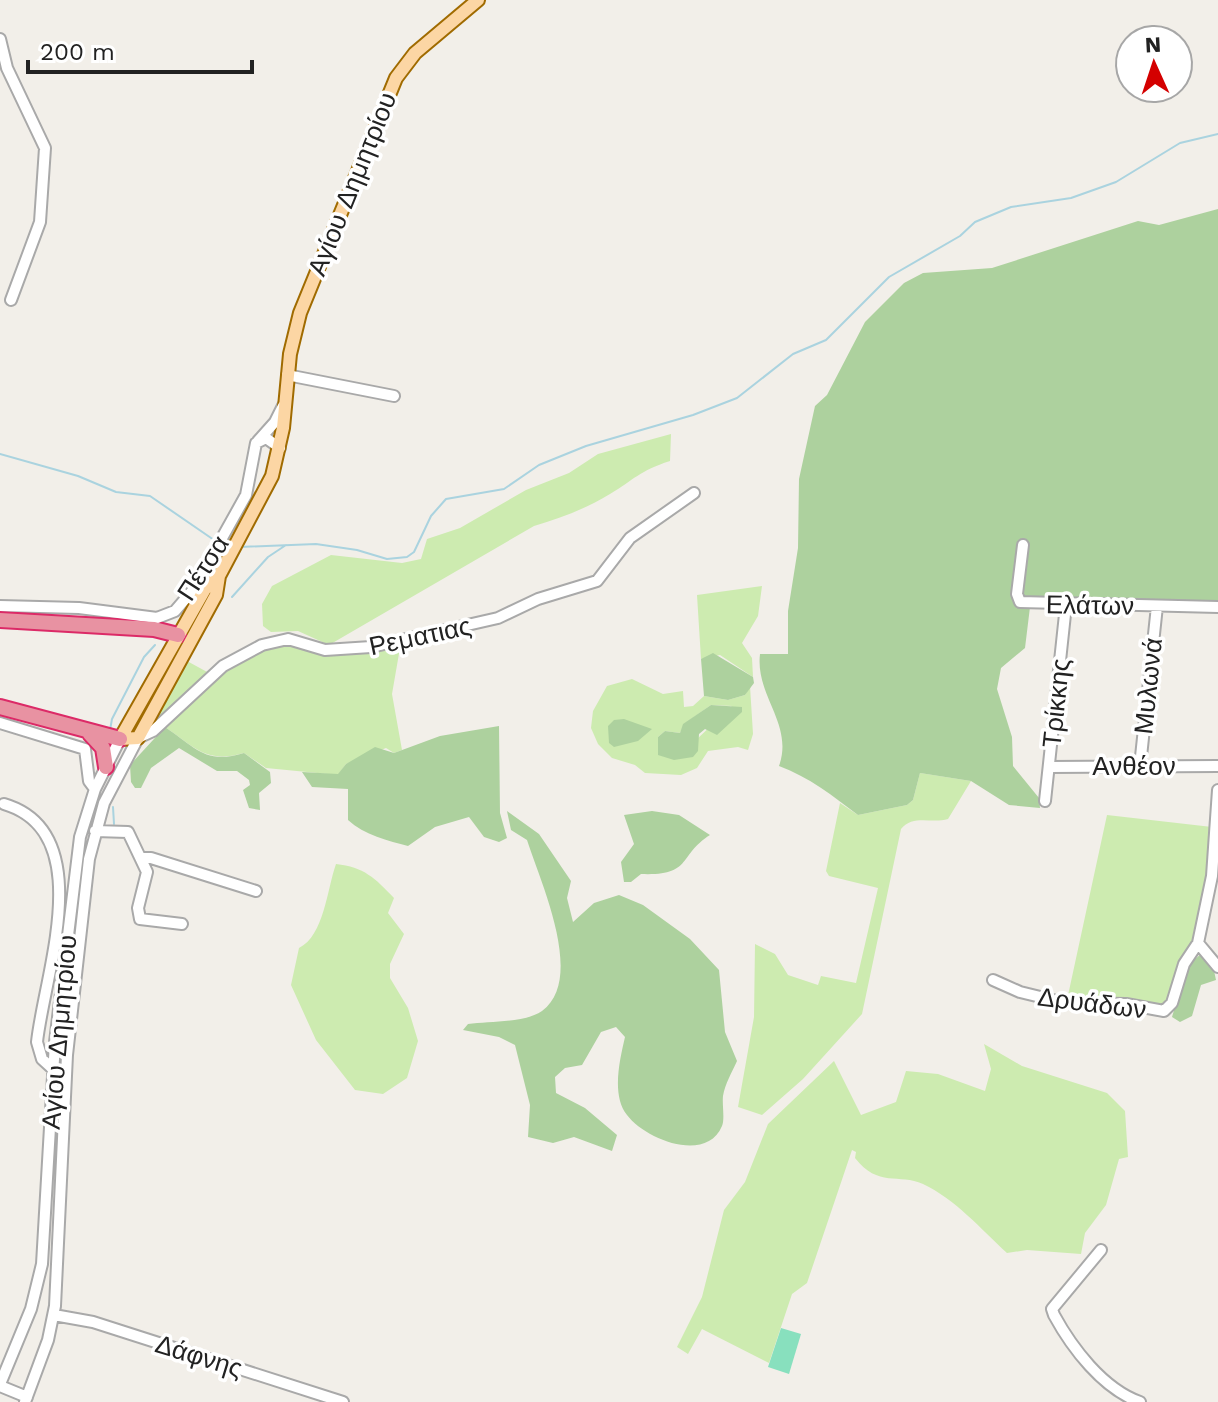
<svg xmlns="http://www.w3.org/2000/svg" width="1218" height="1402" font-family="'Work Sans',sans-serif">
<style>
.grass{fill:#cdebb0;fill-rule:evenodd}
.forest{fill:#add19e}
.pitch{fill:#88e0be}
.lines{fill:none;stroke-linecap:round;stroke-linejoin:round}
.stream{stroke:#aad3df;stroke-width:2}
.minor-casing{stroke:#a9a9a9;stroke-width:14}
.major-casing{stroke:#a06b00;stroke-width:16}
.highway-casing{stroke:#dc2a67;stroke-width:18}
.minor{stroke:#fff;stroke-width:10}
.major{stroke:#fcd6a4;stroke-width:12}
.highway{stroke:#e892a2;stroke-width:14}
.labels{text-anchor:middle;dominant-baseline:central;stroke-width:7;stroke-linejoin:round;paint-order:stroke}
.street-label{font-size:26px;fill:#222;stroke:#fff}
</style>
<rect width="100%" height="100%" fill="#f2efe9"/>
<!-- grass -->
<path class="grass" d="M 671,434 L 670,461 C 639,471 635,479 610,494 C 585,509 561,518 534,526 L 329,645 L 298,631 L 271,632 L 263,626 L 262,604 L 272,586 L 331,555 L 402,563 L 421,559 L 427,539 L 460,528 L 526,490 L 569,473 L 598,454 Z
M 762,586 L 758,616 L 742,643 L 752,658 L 753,677 L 720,655 L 701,659 L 697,595 Z
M 401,642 L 392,694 L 402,750 L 394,753 L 386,748 L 346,764 L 338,775 L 266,768 L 244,753 C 205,764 195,747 165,727 L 223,672 L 273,646 L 285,643 L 320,652 Z
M 187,661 L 209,673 L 149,728 Z
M 632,679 L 663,694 L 683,691 L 684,707 L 693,706 L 704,696 L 728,700 L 745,695 L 750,686 L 753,734 L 748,750 L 738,747 L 708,751 L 697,768 L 681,775 L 645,773 L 635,765 L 612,758 L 598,744 L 591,728 L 593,711 L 607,686 ZM 711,705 L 732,706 L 696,740 L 658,737 L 665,731 L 680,733 L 684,724 Z
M 920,773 L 971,781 L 948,819 C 932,824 913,814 901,829 L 862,1014 L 803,1079 L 762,1115 L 738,1107 L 754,1017 L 755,944 L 775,954 L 788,975 L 818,985 L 821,976 L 856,983 L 878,888 L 829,876 L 826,871 L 840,803 L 858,815 L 907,805 L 913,800 Z
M 1107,815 L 1212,827 L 1211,853 L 1195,942 L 1167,1006 L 1067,1000 Z
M 336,864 C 364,867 375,878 394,898 L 388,913 L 404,934 L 390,964 L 390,978 L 408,1008 L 418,1041 L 407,1078 L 383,1094 L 355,1090 L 316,1040 L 291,985 L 299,948 C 324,936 327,889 336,864 Z
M 984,1044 L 1022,1066 L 1107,1093 L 1125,1111 L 1128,1157 L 1119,1159 L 1106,1205 L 1085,1233 L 1081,1254 L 1027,1250 L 1007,1253 C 981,1229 955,1199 923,1184 C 899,1173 878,1188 855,1158 L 856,1152 L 852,1150 L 807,1283 L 792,1294 L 769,1363 L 702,1329 L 688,1354 L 677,1347 L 702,1297 L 724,1210 L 745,1182 L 768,1124 L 834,1061 L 861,1115 L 896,1102 L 906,1071 L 938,1074 L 985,1091 L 991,1069 Z"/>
<!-- forest -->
<path class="forest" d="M 1218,209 L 1218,602 L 1030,607 L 1025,648 L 1001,668 L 997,689 L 1012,737 L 1013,766 L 1039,798 L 1040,808 L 1009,805 L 971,781 L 920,773 L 913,800 L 907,805 L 858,815 C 833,796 809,777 779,766 C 794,724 755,696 760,654 L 788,654 L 788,611 L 798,548 L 799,479 L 815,406 L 827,395 L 865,322 L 904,283 L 923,273 L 992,268 L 1138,221 L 1159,225 Z
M 713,653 L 753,677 L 754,683 L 745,695 L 728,700 L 704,696 L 701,659 Z
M 711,705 L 742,707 L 742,712 L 717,735 L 705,729 L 699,734 L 698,751 L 693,757 L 674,760 L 658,755 L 658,737 L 665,731 L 680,733 L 683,724 Z
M 624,719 L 652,729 L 638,741 L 614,747 L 609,743 L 608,726 L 614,720 Z
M 499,726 L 500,813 L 507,838 L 499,842 L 484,837 L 469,817 L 435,827 L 408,846 C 389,841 364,835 348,820 L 348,789 L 312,787 L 302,772 L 338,774 L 346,764 L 375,747 L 394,753 L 440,736 Z
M 165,727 C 195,747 205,765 244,753 L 270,772 L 271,783 L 259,793 L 260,810 L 249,808 L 243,790 L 250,785 L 249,780 L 237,771 L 217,771 L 179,748 L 151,768 L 141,788 L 135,788 L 131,782 L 130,765 Z
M 507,811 L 539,834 L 571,881 L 567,898 L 573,922 L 594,903 L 619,895 L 643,905 L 690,939 L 719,970 L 725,1032 L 737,1061 C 732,1072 725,1084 723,1096 C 722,1104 725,1119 722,1126 C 706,1164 645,1139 627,1115 C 611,1095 620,1059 625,1037 L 616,1027 L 601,1032 L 582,1065 L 565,1068 L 555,1077 L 556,1093 L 585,1108 L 617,1135 L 612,1151 L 574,1137 L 553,1143 L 528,1137 L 530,1105 L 515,1045 L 499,1037 L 463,1030 L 468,1024 C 489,1021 525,1023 542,1011 C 586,979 540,881 527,840 L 511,830 Z
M 652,811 L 679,815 L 710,835 C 677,856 693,876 641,874 L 631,882 L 624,882 L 621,862 L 634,844 L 624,815 Z
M 1201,954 L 1213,966 L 1216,980 L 1201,985 L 1192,1016 L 1180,1022 L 1172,1017 L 1187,966 Z"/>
<!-- pitch -->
<path class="pitch" d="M 781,1328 L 801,1334 L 789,1374 L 768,1367 Z"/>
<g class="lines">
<!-- stream -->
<path class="stream" d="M 0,454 L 78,476 L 116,492 L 150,496 L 214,540
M 240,547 L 316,544 L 357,550 L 387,559 L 407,557 L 414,552 L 431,516 L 446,499 L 504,489 L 539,465 L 586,446 L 693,415 L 737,398 L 793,354 L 826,340 L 889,277 L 960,236 L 975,222 L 1011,207 L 1071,198 L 1116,182 L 1180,143 L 1218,134
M 232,597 L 268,557 L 286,545
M 110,730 L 112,719 L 144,657 L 155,645
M 113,807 L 114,824"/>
<!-- minor casing -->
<g class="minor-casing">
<path id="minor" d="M 0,39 L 7,68 L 45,148 L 40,222 L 11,300
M 287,375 L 394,396
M 258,441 L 275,422 L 283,406
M 1023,545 L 1017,594 L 1020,602 L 1218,607
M 0,606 L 79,608 L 157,618 L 175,611 L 193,590 L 246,495 L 256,443 L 266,438 L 280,448
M 0,723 L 85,749 L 89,781 L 95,789
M 1140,766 L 1157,606
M 1049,767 L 1218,766
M 1218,790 L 1212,876 L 1198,943 L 1218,967
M 1045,801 L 1066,605
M 4,804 C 99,832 44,975 37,1042 L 42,1059 L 53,1069
M 95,831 L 128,832 L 147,872 L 138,908 L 140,919 L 182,924
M 141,858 L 151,858 L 256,891
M 993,980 L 1020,992 L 1065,1003 L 1126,1004 L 1164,1011 L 1172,1003 L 1184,964 L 1198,943
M 1101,1250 L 1052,1309 L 1054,1315 C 1072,1348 1103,1389 1140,1402
M 54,1315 L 93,1322 L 343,1402
M 0,1384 L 31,1309 L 42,1264 L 55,1042 L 80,837 L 95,789 L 120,739
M 0,1386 L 27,1397
M 25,1402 L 48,1340 L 55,1306 L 67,1055 L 89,859 L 104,803 L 138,738 L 153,731 L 223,666 L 262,645 L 288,639 L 325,650 L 371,647 L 498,618 L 538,599 L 597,581 L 630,538 L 694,493"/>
</g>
<!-- major casing -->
<g class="major-casing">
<path id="major" d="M 219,576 L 216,595 L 138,738 L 120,739 L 205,589 L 219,576 L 272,476 L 283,428 L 290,354 L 300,313 L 396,78 L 415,53 L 478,0"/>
</g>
<!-- highway casing -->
<g class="highway-casing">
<path id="highway" d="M 0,620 L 154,629 L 178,635
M 0,707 L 120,739
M 90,734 L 103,748 L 106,767"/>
</g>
<!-- minor -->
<use href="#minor" class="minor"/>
<!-- major -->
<use href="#major" class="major"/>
<!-- highway -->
<use href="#highway" class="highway"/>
</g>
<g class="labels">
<!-- street labels -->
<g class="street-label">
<text transform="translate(352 184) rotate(-68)">Αγίου Δημητρίου</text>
<text transform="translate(203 568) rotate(-57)">Πέτσα</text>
<text transform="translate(1090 605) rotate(1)">Ελάτων</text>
<text transform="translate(420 636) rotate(-12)">Ρεματιας</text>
<text transform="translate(1148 686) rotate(-84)">Μυλωνά</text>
<text transform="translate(1056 703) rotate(-84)">Τρίκκης</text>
<text x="1134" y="766">Ανθέον</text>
<text transform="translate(1092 1003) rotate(7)">Δρυάδων</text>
<text transform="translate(59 1032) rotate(-85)">Αγίου Δημητρίου</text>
<text transform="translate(199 1356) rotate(17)">Δάφνης</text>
</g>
</g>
<!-- north arrow -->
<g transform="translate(1154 64) rotate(357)"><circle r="38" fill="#ffffff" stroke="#a7a7a7" stroke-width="2"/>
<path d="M0-6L14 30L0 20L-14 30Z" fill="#d40000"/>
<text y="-12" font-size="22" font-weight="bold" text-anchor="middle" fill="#222222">N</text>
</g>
<!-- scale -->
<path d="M28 60v12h224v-12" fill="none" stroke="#222222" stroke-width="4"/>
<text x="40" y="60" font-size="24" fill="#222222" stroke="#ffffff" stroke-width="6" paint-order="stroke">200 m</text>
</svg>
